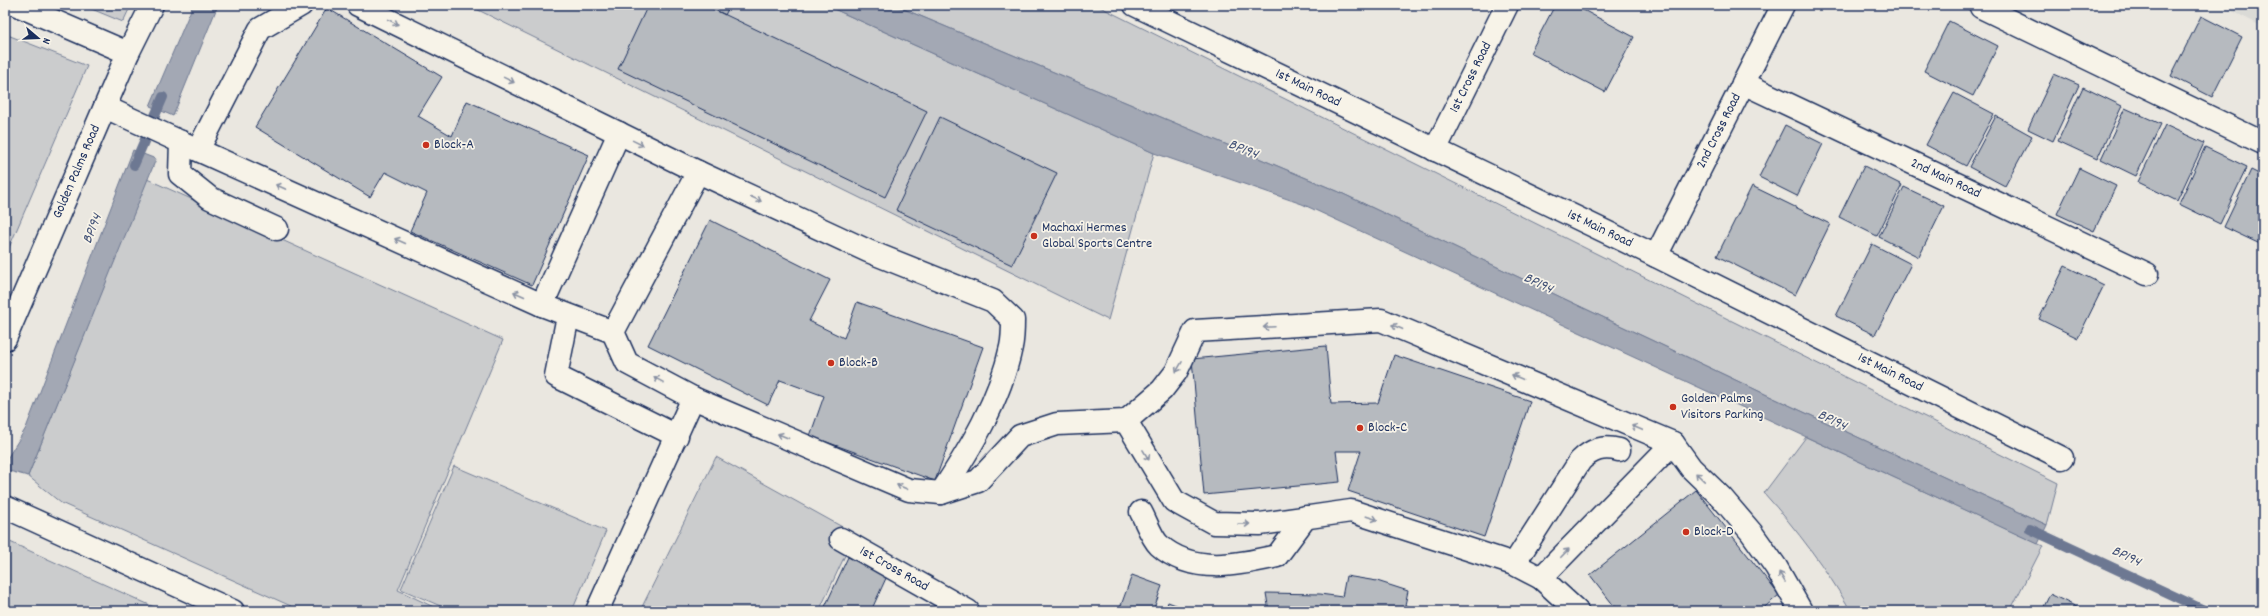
<svg xmlns="http://www.w3.org/2000/svg" width="2268" height="616" font-family="Dekko,sans-serif">
<style>
.built{fill:#dadad6}
.green{fill:#cbcccd;stroke:#737e96}
.water{fill:#a3a8b4;stroke:#6d7892}
.lines{fill:none;stroke-linecap:round;stroke-linejoin:round}
.stream{stroke:#6d7892;stroke-width:10}
.building{fill:#b6babf;stroke:#1b2f5e}
.street-casing{stroke:#1b2f5e;stroke-width:25}
.secondary-casing{stroke:#1b2f5e;stroke-width:25}
.street{stroke:#f7f3e8;stroke-width:22}
.secondary{stroke:#f7f3e8;stroke-width:22}
.oneway{stroke:#8991a3}
.poi-dot{fill:#c8321e;stroke:#f7f3e8;stroke-width:1.5}
.labels{text-anchor:middle;dominant-baseline:central;stroke-width:3.5;stroke-linejoin:round;paint-order:stroke}
.street-label{font-size:14px;fill:#1b2f5e;stroke:#f7f3e8}
.poi-label{font-size:14px;fill:#1b2f5e;stroke:#f7f3e8;text-anchor:start}
.water-label{font-size:15px;font-style:italic;fill:#445378;stroke:#f7f3e8}
</style>
<rect width="100%" height="100%" fill="#eae7e0"/>
<filter id="ink" filterUnits="userSpaceOnUse"><feTurbulence type="fractalNoise" baseFrequency=".025" numOctaves="2"/><feDisplacementMap in="SourceGraphic" scale="8" xChannelSelector="R" yChannelSelector="G"/><feConvolveMatrix kernelMatrix="1 2 1 2 8 2 1 2 1" color-interpolation-filters="sRGB"/></filter>
<g filter="url(#ink)">
<!-- built -->
<path class="built" d="M 2221,5 L 2263,5 L 2263,27 Z"/>
<!-- green -->
<path class="green" d="M 82,5 L 131,5 L 123,22 Z
M 468,5 L 825,5 L 1154,153 L 1108,320 Z
M 894,5 L 1096,5 L 2058,483 L 2047,525 L 1767,395 L 1337,191 Z
M 5,34 L 87,66 L 5,257 Z
M 147,179 L 503,340 L 398,590 L 442,611 L 302,611 L 61,503 L 28,476 Z
M 1806,437 L 2043,546 L 2010,611 L 1851,611 C 1825,567 1798,531 1764,493 Z
M 716,457 L 855,534 L 819,611 L 640,611 Z
M 454,466 L 606,531 L 572,611 L 452,611 L 401,589 Z
M 10,542 L 163,611 L 5,611 L 5,567 Z"/>
<!-- water -->
<path class="water" d="M 193,5 L 218,5 L 173,116 L 150,106 Z
M 825,5 L 894,5 L 1337,191 L 1767,395 L 2047,525 L 2038,544 L 1302,204 L 1154,153 Z
M 133,150 L 156,159 L 28,476 L 5,470 L 5,462 L 26,428 Z"/>
<g class="lines">
<!-- stream -->
<path class="stream" d="M 134,165 L 163,97
M 2030,529 L 2206,611"/>
</g>
<!-- building -->
<path class="building" d="M 648,5 L 705,5 L 927,111 L 885,197 L 618,69 Z
M 705,5 L 730,5 L 725,15 Z
M 1555,5 L 1574,5 L 1634,37 L 1605,92 L 1530,53 Z
M 327,8 L 442,77 L 418,116 L 452,136 L 467,101 L 589,155 L 532,285 L 410,231 L 427,193 L 385,172 L 370,197 L 255,127 Z
M 2201,16 L 2242,37 L 2212,97 L 2171,76 Z
M 1949,21 L 1998,46 L 1973,96 L 1924,71 Z
M 2054,74 L 2079,85 L 2053,141 L 2028,129 Z
M 2083,87 L 2122,106 L 2097,159 L 2058,141 Z
M 1954,93 L 1994,114 L 1966,166 L 1926,145 Z
M 2125,108 L 2161,124 L 2136,176 L 2101,159 Z
M 1996,116 L 2032,136 L 2005,186 L 1969,167 Z
M 940,117 L 1057,173 L 1012,265 L 896,210 Z
M 1785,125 L 1823,144 L 1797,196 L 1759,177 Z
M 2165,125 L 2204,143 L 2177,201 L 2138,182 Z
M 2205,147 L 2247,167 L 2220,224 L 2179,204 Z
M 1864,166 L 1902,185 L 1877,236 L 1839,217 Z
M 2079,168 L 2116,186 L 2094,231 L 2057,214 Z
M 2251,170 L 2263,176 L 2263,238 L 2260,244 L 2224,227 Z
M 1752,186 L 1830,224 L 1795,295 L 1717,256 Z
M 1904,187 L 1944,206 L 1919,257 L 1879,237 Z
M 710,220 L 830,280 L 809,321 L 844,338 L 857,302 L 983,347 L 935,481 L 810,436 L 824,396 L 780,380 L 768,405 L 648,345 Z
M 1872,244 L 1911,264 L 1875,335 L 1836,316 Z
M 2065,266 L 2104,285 L 2078,338 L 2039,319 Z
M 1326,346 L 1331,404 L 1378,403 L 1394,355 L 1530,401 L 1484,537 L 1348,491 L 1361,451 L 1336,451 L 1340,482 L 1204,495 L 1192,359 Z
M 1696,490 L 1779,595 L 1760,611 L 1618,611 L 1590,575 Z
M 848,557 L 887,576 L 871,611 L 823,611 Z
M 1132,575 L 1162,586 L 1153,611 L 1119,611 Z
M 1346,576 L 1377,581 L 1408,591 L 1405,605 L 1422,611 L 1269,611 L 1266,593 L 1320,594 L 1342,597 Z
M 2050,594 L 2085,611 L 2042,611 Z
M 1168,602 L 1192,611 L 1165,611 Z"/>
<g class="lines">
<!-- street casing -->
<g class="street-casing">
<g id="street">
<path d="M 17,5 L 128,53"/>
<path d="M 301,5 L 260,29 L 198,150 L 542,305 L 613,332 L 627,363 L 693,398 L 909,490 L 941,493 L 978,481 L 1020,436 L 1057,424 L 1126,421 L 1162,390 L 1176,372 L 1195,331 L 1381,320 L 1673,443 L 1691,468 L 1722,498 L 1751,532 L 1776,567 L 1801,611"/>
<path d="M 358,5 L 698,172 L 868,251 L 993,301 L 1013,320 C 1013,328 1013,338 1011,347 C 1000,400 970,449 941,493"/>
<path id="s1" d="M 1135,5 L 1656,256 L 2062,458"/>
<path d="M 1981,7 L 2263,143"/>
<path id="s2" d="M 1743,83 L 2147,274"/>
<path d="M 105,107 L 194,148"/>
<path d="M 181,142 L 180,174 L 210,198 L 277,229"/>
<path id="s3" d="M 1435,150 L 1507,5"/>
<path id="s4" d="M 1656,256 L 1783,5"/>
<path d="M 542,305 L 619,133"/>
<path d="M 566,326 L 556,376 L 677,436"/>
<path d="M 613,332 L 698,172"/>
<path d="M 1126,421 L 1174,501 L 1214,523 L 1260,524 L 1351,511 L 1514,564 L 1541,578 L 1673,443"/>
<path d="M 5,507 L 233,611"/>
<path d="M 1141,512 C 1146,521 1151,537 1159,545 C 1192,575 1239,565 1277,556 L 1306,517"/>
<path id="s5" d="M 841,539 L 968,611"/>
<path d="M 1514,564 L 1580,461 C 1592,449 1603,446 1619,450"/>
<path d="M 1541,578 L 1577,611"/>
<path d="M 597,611 L 693,398"/>
</g>
</g>
<!-- secondary casing -->
<g class="secondary-casing">
<g id="secondary">
<path id="s6" d="M 5,339 L 128,53 L 152,5"/>
</g>
</g>
<!-- street -->
<use href="#street" class="street"/>
<!-- secondary -->
<use href="#secondary" class="secondary"/>
</g>
<!-- one-way arrows -->
<defs><path id="oneway-shaft" d="M-6 0H5M1.5-3L5.5 0L1.5 3" fill="none" stroke-width="1.6" stroke-linecap="round" stroke-linejoin="round"/></defs>
<g class="oneway">
<use href="#oneway-shaft" transform="translate(393 22) rotate(26)"/>
<use href="#oneway-shaft" transform="translate(509 80) rotate(26)"/>
<use href="#oneway-shaft" transform="translate(638 143) rotate(26)"/>
<use href="#oneway-shaft" transform="translate(281 187) rotate(-156)"/>
<use href="#oneway-shaft" transform="translate(756 199) rotate(25)"/>
<use href="#oneway-shaft" transform="translate(400 241) rotate(-156)"/>
<use href="#oneway-shaft" transform="translate(519 294) rotate(-156)"/>
<use href="#oneway-shaft" transform="translate(1269 327) rotate(177)"/>
<use href="#oneway-shaft" transform="translate(1397 327) rotate(-157)"/>
<use href="#oneway-shaft" transform="translate(1179 367) rotate(120)"/>
<use href="#oneway-shaft" transform="translate(1517 377) rotate(-157)"/>
<use href="#oneway-shaft" transform="translate(659 380) rotate(-151)"/>
<use href="#oneway-shaft" transform="translate(1637 428) rotate(-157)"/>
<use href="#oneway-shaft" transform="translate(783 436) rotate(-157)"/>
<use href="#oneway-shaft" transform="translate(1146 455) rotate(59)"/>
<use href="#oneway-shaft" transform="translate(1700 477) rotate(-136)"/>
<use href="#oneway-shaft" transform="translate(902 487) rotate(-157)"/>
<use href="#oneway-shaft" transform="translate(1372 518) rotate(18)"/>
<use href="#oneway-shaft" transform="translate(1244 524)"/>
<use href="#oneway-shaft" transform="translate(1565 553) rotate(-46)"/>
<use href="#oneway-shaft" transform="translate(1782 577) rotate(-121)"/>
</g>
</g>
<!-- markers -->
<g class="poi-dot">
<circle cx="426" cy="145" r="4"/>
<circle cx="1034" cy="236" r="4"/>
<circle cx="831" cy="363" r="4"/>
<circle cx="1673" cy="407" r="4"/>
<circle cx="1360" cy="428" r="4"/>
<circle cx="1686" cy="532" r="4"/>
</g>
<g class="labels">
<!-- street labels -->
<g class="street-label">
<text stroke="none"><textPath href="#s3" startOffset="81">1st Cross Road</textPath></text>
<text stroke="none"><textPath href="#s1" startOffset="192">1st Main Road</textPath></text>
<text stroke="none"><textPath href="#s4" startOffset="140">2nd Cross Road</textPath></text>
<text stroke="none"><textPath href="#s6" startOffset="182">Golden Palms Road</textPath></text>
<text stroke="none"><textPath href="#s2" startOffset="224">2nd Main Road</textPath></text>
<text stroke="none"><textPath href="#s1" startOffset="516">1st Main Road</textPath></text>
<text stroke="none"><textPath href="#s1" startOffset="840">1st Main Road</textPath></text>
<text stroke="none"><textPath href="#s5" startOffset="61">1st Cross Road</textPath></text>
</g>
<!-- poi labels -->
<g class="poi-label">
<text x="434" y="145">Block-A</text>
<text x="1042" y="228">Machaxi Hermes<tspan x="1042" dy="16">Global Sports Centre</tspan></text>
<text x="839" y="363">Block-B</text>
<text x="1681" y="399">Golden Palms<tspan x="1681" dy="16">Visitors Parking</tspan></text>
<text x="1368" y="428">Block-C</text>
<text x="1694" y="532">Block-D</text>
</g>
<!-- water labels -->
<g class="water-label">
<text transform="translate(1243 150) rotate(22)">BP194</text>
<text transform="translate(93 229) rotate(-69)">BP194</text>
<text transform="translate(1538 284) rotate(25)">BP194</text>
<text transform="translate(1832 421) rotate(25)">BP194</text>
<text transform="translate(2126 557) rotate(25)">BP194</text>
</g>
</g>
<!-- margin -->
<rect width="2268" height="616" fill="none" stroke="#f7f3e8" stroke-width="20"/>
<rect x="10" y="10" width="2248" height="596" fill="none" stroke="#1b2f5e" stroke-width="1.5" filter="url(#ink)"/>
<!-- north arrow -->
<g transform="translate(38 38) rotate(109)" stroke="#f7f3e8" stroke-width="3" paint-order="stroke">
<path d="M0-3L7 15L0 10L-7 15Z" fill="#1b2f5e"/>
<text y="-6" font-size="11" font-weight="bold" text-anchor="middle" fill="#1b2f5e">N</text>
</g>
</svg>
